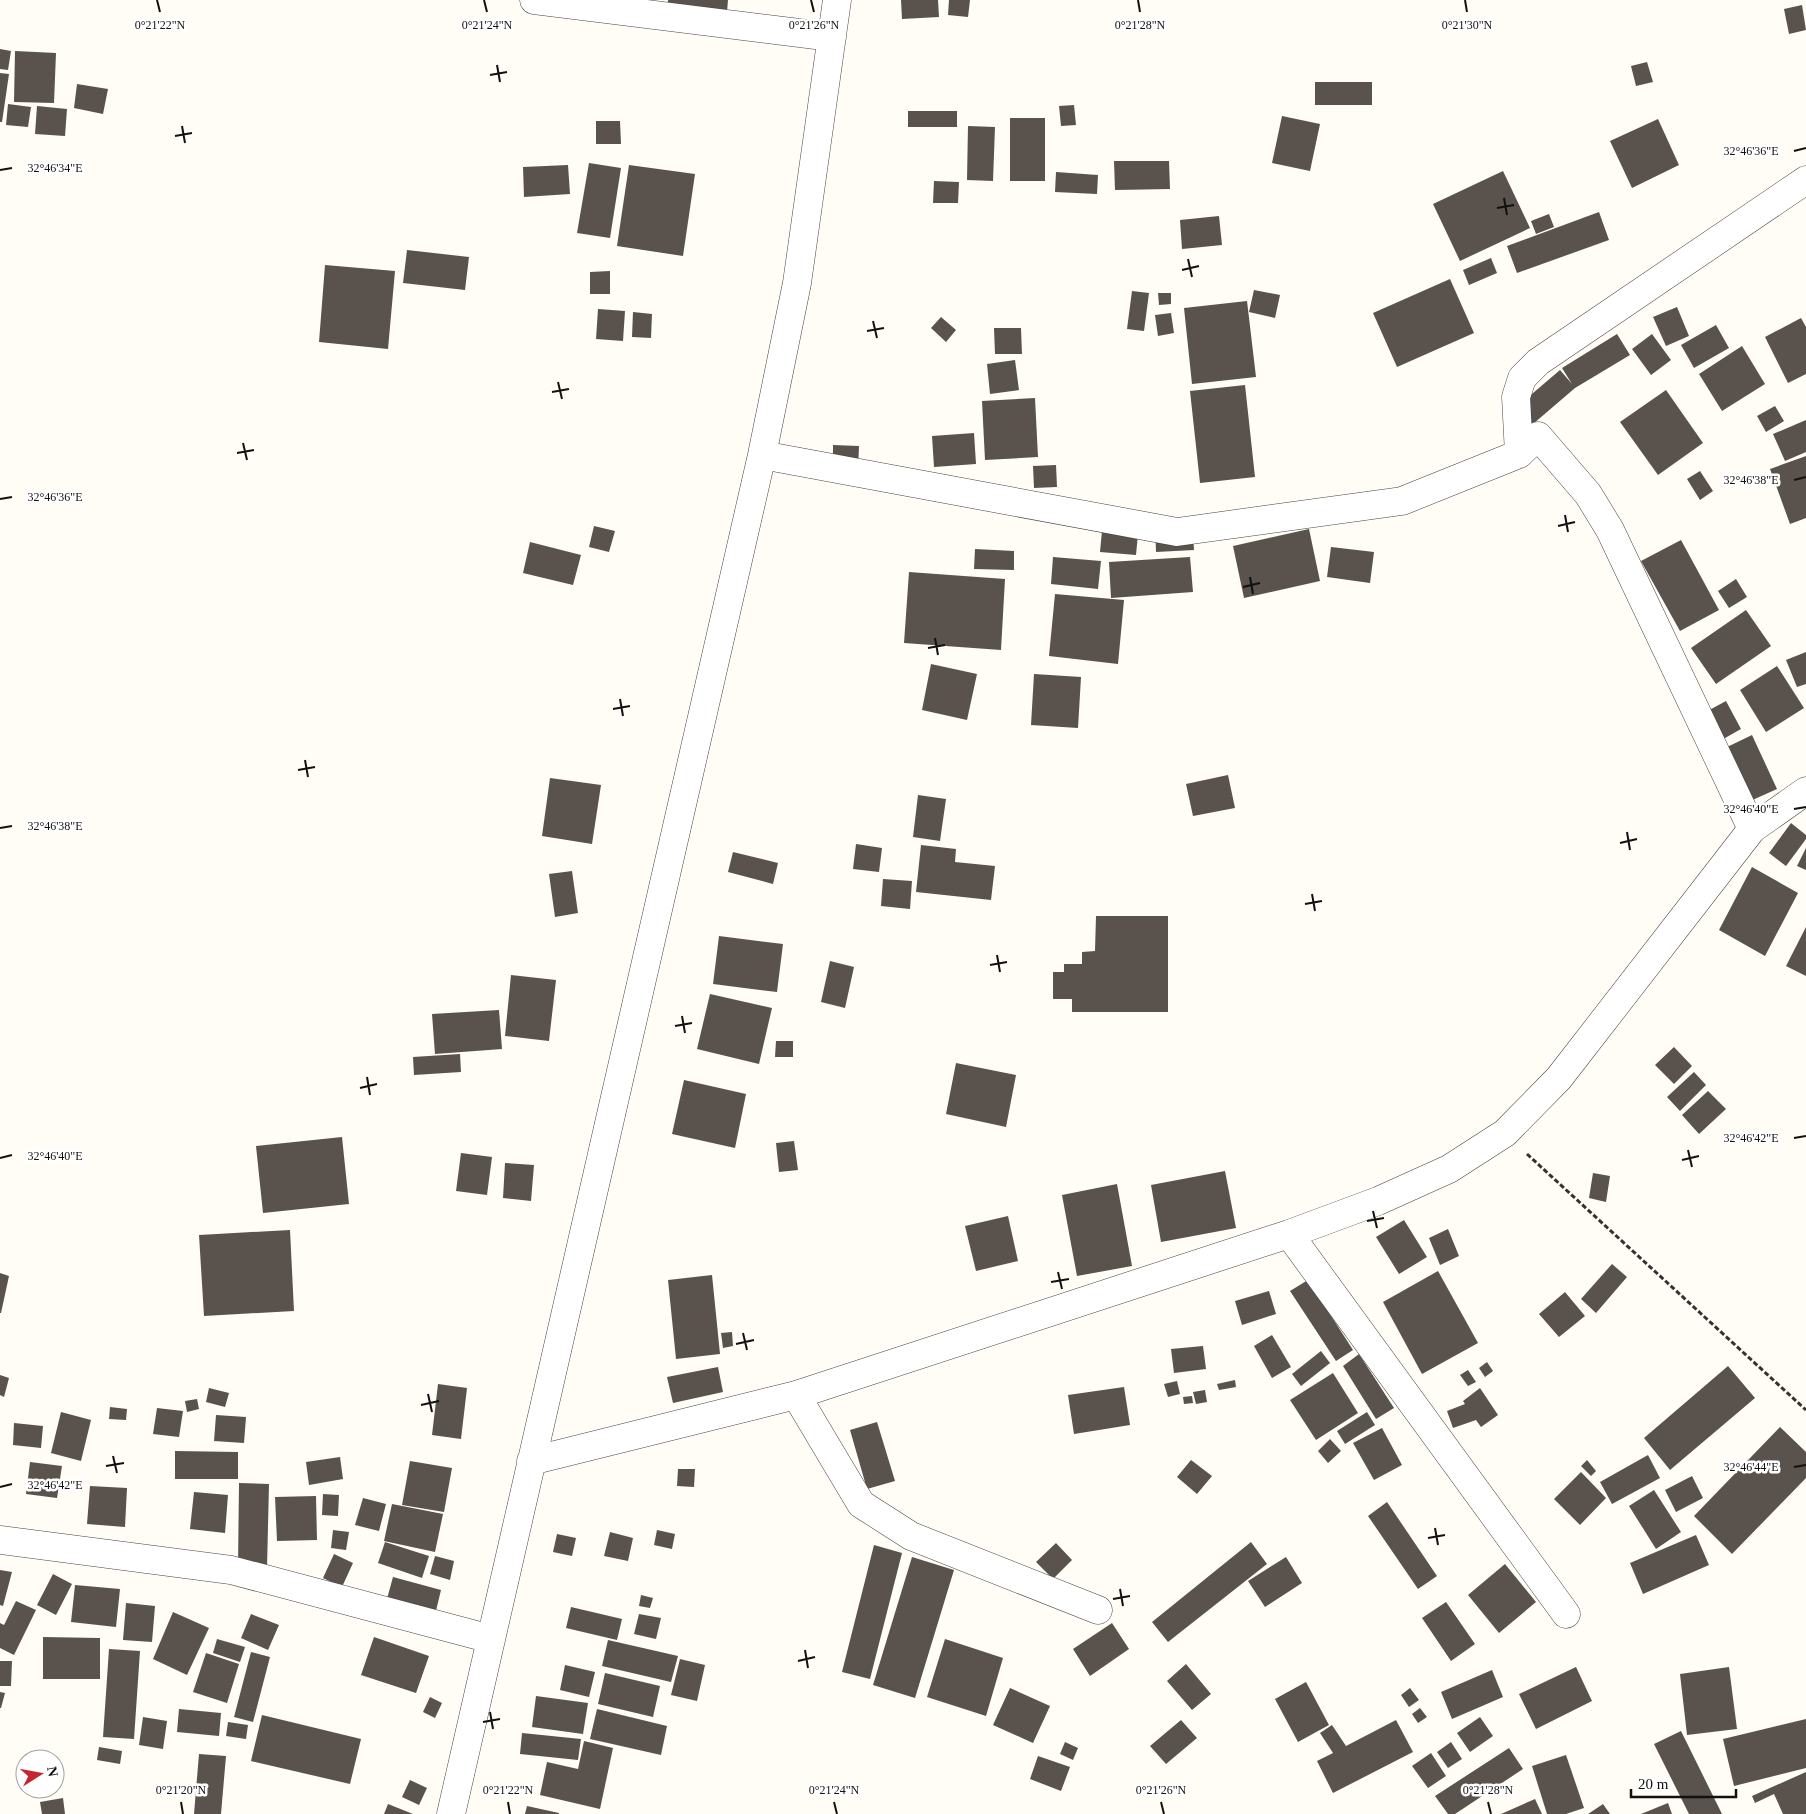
<svg xmlns="http://www.w3.org/2000/svg" width="1806" height="1814" font-family="'Times New Roman',serif">
<style>
.building{fill:#5a524d}
.lines{fill:none;stroke-linecap:round;stroke-linejoin:round}
.street-casing{stroke:#444;stroke-width:29}
.path{stroke:#333;stroke-width:3;stroke-dasharray:5 2.5;stroke-linecap:butt}
.street{stroke:#fff;stroke-width:28}
.ticks{fill:none;stroke:#111;stroke-width:2}
.ticks-label{font-size:12px;text-anchor:middle;fill:#111;stroke:#fff;stroke-width:5;stroke-linejoin:round;paint-order:stroke}
</style>
<rect width="100%" height="100%" fill="#fffdf5"/>
<!-- building -->
<path class="building" d="M 668,0 L 728,0 L 727,12 L 667,7 Z
M 901,0 L 938,0 L 939,17 L 902,19 Z
M 949,0 L 970,0 L 968,17 L 948,15 Z
M 1802,5 L 1806,30 L 1789,34 L 1784,9 Z
M 0,49 L 11,51 L 8,70 L 0,69 Z
M 15,51 L 56,53 L 54,103 L 14,102 Z
M 1647,62 L 1653,82 L 1636,86 L 1631,66 Z
M 0,73 L 9,74 L 2,122 L 0,122 Z
M 1315,82 L 1372,82 L 1372,105 L 1315,105 Z
M 77,84 L 108,89 L 103,114 L 74,108 Z
M 8,104 L 31,107 L 28,127 L 6,125 Z
M 1074,105 L 1076,125 L 1061,126 L 1059,106 Z
M 37,106 L 67,109 L 65,136 L 35,134 Z
M 908,111 L 957,111 L 957,127 L 908,127 Z
M 1282,116 L 1320,124 L 1310,171 L 1272,163 Z
M 1010,118 L 1045,118 L 1045,181 L 1010,181 Z
M 1658,119 L 1679,165 L 1632,188 L 1610,141 Z
M 596,121 L 620,121 L 621,144 L 596,144 Z
M 968,126 L 995,127 L 993,181 L 967,180 Z
M 1114,161 L 1169,161 L 1170,189 L 1115,190 Z
M 589,163 L 621,168 L 610,238 L 577,233 Z
M 568,165 L 570,194 L 524,197 L 523,167 Z
M 629,165 L 695,174 L 683,256 L 617,246 Z
M 1503,171 L 1530,228 L 1460,261 L 1433,204 Z
M 1056,172 L 1098,175 L 1097,194 L 1055,192 Z
M 934,181 L 959,182 L 958,203 L 933,203 Z
M 1599,212 L 1609,240 L 1517,273 L 1507,246 Z
M 1549,214 L 1554,227 L 1536,234 L 1531,221 Z
M 1219,216 L 1222,245 L 1182,249 L 1180,220 Z
M 407,250 L 469,257 L 465,290 L 403,283 Z
M 1491,258 L 1497,273 L 1469,285 L 1463,270 Z
M 325,265 L 395,271 L 388,349 L 319,342 Z
M 610,271 L 610,294 L 590,294 L 590,272 Z
M 1450,279 L 1474,333 L 1397,367 L 1373,313 Z
M 1254,290 L 1280,295 L 1275,318 L 1249,312 Z
M 1132,291 L 1149,293 L 1144,331 L 1127,329 Z
M 1158,293 L 1171,293 L 1171,304 L 1159,305 Z
M 1247,301 L 1256,377 L 1192,384 L 1184,308 Z
M 1677,307 L 1689,336 L 1666,346 L 1653,317 Z
M 598,309 L 625,311 L 623,341 L 596,339 Z
M 633,312 L 652,314 L 651,338 L 632,337 Z
M 1171,313 L 1174,333 L 1158,336 L 1155,315 Z
M 941,317 L 956,330 L 946,342 L 931,328 Z
M 1801,318 L 1806,327 L 1806,374 L 1788,383 L 1765,337 Z
M 1716,325 L 1729,348 L 1694,368 L 1681,345 Z
M 994,328 L 1021,328 L 1022,354 L 995,354 Z
M 1617,334 L 1630,355 L 1575,388 L 1533,424 L 1518,406 L 1560,370 L 1572,384 L 1562,368 Z
M 1652,334 L 1671,360 L 1651,375 L 1632,349 Z
M 1742,346 L 1765,384 L 1722,411 L 1699,374 Z
M 1015,360 L 1019,390 L 990,394 L 987,364 Z
M 1245,385 L 1255,477 L 1200,483 L 1190,391 Z
M 1666,390 L 1703,443 L 1658,475 L 1620,422 Z
M 1035,398 L 1038,457 L 985,460 L 982,401 Z
M 1775,406 L 1784,421 L 1766,432 L 1757,416 Z
M 1806,420 L 1806,452 L 1785,461 L 1773,434 Z
M 974,433 L 976,464 L 934,467 L 932,436 Z
M 833,445 L 859,446 L 858,470 L 833,469 Z
M 1806,456 L 1806,518 L 1790,524 L 1770,469 Z
M 1056,465 L 1057,487 L 1034,488 L 1033,466 Z
M 1700,471 L 1713,491 L 1700,500 L 1687,479 Z
M 1103,520 L 1139,523 L 1136,555 L 1100,552 Z
M 1192,522 L 1194,550 L 1156,552 L 1155,524 Z
M 594,526 L 615,531 L 609,552 L 589,547 Z
M 1309,529 L 1320,581 L 1244,598 L 1233,546 Z
M 1681,540 L 1719,610 L 1680,631 L 1641,561 Z
M 530,542 L 581,555 L 573,585 L 523,573 Z
M 1331,547 L 1374,552 L 1370,583 L 1327,577 Z
M 975,549 L 1014,551 L 1014,570 L 974,569 Z
M 1053,557 L 1101,561 L 1098,589 L 1051,584 Z
M 1190,557 L 1193,592 L 1111,598 L 1109,562 Z
M 909,572 L 1005,579 L 1001,650 L 904,643 Z
M 1736,579 L 1747,597 L 1729,608 L 1718,591 Z
M 1055,594 L 1124,600 L 1118,664 L 1049,656 Z
M 1746,610 L 1771,646 L 1716,684 L 1691,648 Z
M 1806,652 L 1806,684 L 1797,687 L 1786,660 Z
M 931,664 L 977,674 L 967,720 L 922,710 Z
M 1777,666 L 1804,708 L 1766,732 L 1740,690 Z
M 1034,674 L 1081,677 L 1078,728 L 1031,725 Z
M 1726,701 L 1741,729 L 1718,742 L 1702,714 Z
M 1752,735 L 1777,789 L 1748,802 L 1723,749 Z
M 1228,775 L 1235,808 L 1193,816 L 1186,784 Z
M 550,778 L 601,785 L 592,844 L 542,836 Z
M 918,795 L 946,799 L 940,841 L 913,837 Z
M 1791,823 L 1806,835 L 1806,839 L 1786,866 L 1769,853 Z
M 856,844 L 882,848 L 879,872 L 853,869 Z
M 921,845 L 956,849 L 955,862 L 995,866 L 991,900 L 916,892 Z
M 1806,848 L 1806,870 L 1797,866 Z
M 733,852 L 778,863 L 773,884 L 728,872 Z
M 1752,867 L 1798,893 L 1765,956 L 1719,930 Z
M 572,871 L 578,913 L 555,917 L 549,874 Z
M 883,879 L 912,881 L 910,909 L 881,906 Z
M 1096,916 L 1168,916 L 1168,1012 L 1072,1012 L 1072,999 L 1053,999 L 1053,972 L 1064,972 L 1064,964 L 1082,964 L 1082,952 L 1095,951 Z
M 1806,927 L 1806,976 L 1786,966 Z
M 719,936 L 783,944 L 777,992 L 713,984 Z
M 830,961 L 854,967 L 845,1008 L 821,1002 Z
M 511,975 L 556,980 L 549,1041 L 505,1036 Z
M 710,994 L 772,1008 L 759,1064 L 697,1049 Z
M 499,1010 L 502,1049 L 435,1054 L 432,1014 Z
M 776,1041 L 793,1041 L 793,1057 L 775,1057 Z
M 1674,1047 L 1692,1066 L 1674,1084 L 1655,1065 Z
M 460,1054 L 461,1072 L 414,1075 L 413,1057 Z
M 956,1063 L 1016,1075 L 1006,1127 L 946,1114 Z
M 1694,1072 L 1706,1085 L 1680,1111 L 1667,1097 Z
M 684,1080 L 746,1094 L 735,1148 L 672,1134 Z
M 1708,1091 L 1726,1109 L 1699,1134 L 1682,1115 Z
M 342,1137 L 349,1204 L 263,1213 L 256,1146 Z
M 794,1141 L 798,1170 L 779,1172 L 776,1143 Z
M 461,1153 L 492,1157 L 487,1195 L 456,1191 Z
M 505,1163 L 534,1165 L 531,1201 L 503,1198 Z
M 1225,1171 L 1236,1228 L 1161,1242 L 1151,1185 Z
M 1593,1173 L 1610,1176 L 1606,1202 L 1589,1198 Z
M 1117,1184 L 1132,1266 L 1077,1276 L 1062,1195 Z
M 1008,1216 L 1018,1261 L 976,1271 L 965,1226 Z
M 1404,1220 L 1427,1257 L 1399,1274 L 1376,1237 Z
M 1448,1229 L 1459,1256 L 1440,1265 L 1429,1238 Z
M 290,1230 L 294,1311 L 204,1316 L 199,1235 Z
M 1612,1264 L 1627,1277 L 1596,1313 L 1581,1299 Z
M 1438,1271 L 1478,1343 L 1422,1374 L 1383,1302 Z
M 0,1273 L 9,1276 L 1,1313 L 0,1313 Z
M 712,1275 L 720,1354 L 676,1359 L 668,1280 Z
M 1308,1280 L 1353,1350 L 1336,1361 L 1290,1291 Z
M 1269,1291 L 1276,1314 L 1242,1325 L 1235,1301 Z
M 1565,1292 L 1585,1316 L 1559,1337 L 1539,1314 Z
M 732,1332 L 733,1346 L 723,1348 L 721,1333 Z
M 1272,1335 L 1291,1367 L 1272,1378 L 1254,1346 Z
M 1203,1346 L 1206,1369 L 1174,1373 L 1171,1349 Z
M 1321,1351 L 1330,1363 L 1301,1386 L 1292,1374 Z
M 1359,1354 L 1394,1408 L 1376,1419 L 1343,1366 Z
M 1487,1362 L 1493,1371 L 1485,1377 L 1479,1368 Z
M 1728,1366 L 1755,1398 L 1670,1470 L 1644,1438 Z
M 718,1367 L 723,1392 L 673,1403 L 667,1377 Z
M 1468,1370 L 1476,1382 L 1468,1386 L 1460,1375 Z
M 1333,1373 L 1358,1413 L 1316,1440 L 1290,1400 Z
M 0,1375 L 9,1378 L 4,1397 L 0,1395 Z
M 1235,1380 L 1236,1387 L 1219,1390 L 1217,1384 Z
M 1177,1381 L 1180,1394 L 1168,1397 L 1164,1384 Z
M 438,1384 L 467,1388 L 461,1439 L 432,1435 Z
M 1124,1387 L 1130,1425 L 1074,1434 L 1068,1395 Z
M 209,1388 L 229,1393 L 225,1407 L 206,1402 Z
M 1480,1388 L 1498,1415 L 1481,1427 L 1476,1420 L 1453,1428 L 1447,1411 L 1465,1404 L 1463,1401 Z
M 1205,1390 L 1207,1402 L 1196,1404 L 1193,1392 Z
M 1192,1396 L 1193,1403 L 1184,1404 L 1183,1397 Z
M 197,1399 L 199,1409 L 187,1412 L 185,1401 Z
M 110,1407 L 127,1409 L 126,1420 L 109,1419 Z
M 157,1408 L 183,1411 L 179,1437 L 153,1434 Z
M 61,1412 L 91,1420 L 81,1461 L 51,1453 Z
M 1367,1412 L 1375,1425 L 1345,1444 L 1337,1431 Z
M 216,1415 L 246,1417 L 244,1443 L 214,1441 Z
M 877,1422 L 895,1481 L 867,1489 L 850,1430 Z
M 14,1423 L 43,1426 L 41,1448 L 13,1445 Z
M 1780,1427 L 1806,1452 L 1806,1478 L 1732,1554 L 1694,1516 Z
M 1382,1428 L 1402,1465 L 1374,1480 L 1353,1443 Z
M 1330,1439 L 1341,1451 L 1328,1463 L 1318,1451 Z
M 175,1451 L 238,1452 L 238,1479 L 175,1479 Z
M 1648,1455 L 1660,1478 L 1612,1504 L 1600,1482 Z
M 340,1457 L 343,1479 L 309,1485 L 306,1462 Z
M 1191,1460 L 1212,1476 L 1197,1494 L 1177,1477 Z
M 1587,1460 L 1596,1471 L 1591,1476 L 1581,1466 Z
M 410,1461 L 452,1468 L 444,1512 L 402,1505 Z
M 30,1462 L 62,1466 L 57,1498 L 26,1494 Z
M 678,1469 L 695,1469 L 694,1487 L 677,1486 Z
M 1581,1472 L 1606,1498 L 1580,1525 L 1554,1499 Z
M 1692,1476 L 1703,1498 L 1676,1512 L 1665,1490 Z
M 239,1483 L 269,1484 L 267,1568 L 238,1567 Z
M 90,1486 L 127,1488 L 125,1527 L 87,1524 Z
M 1654,1490 L 1681,1532 L 1656,1549 L 1629,1506 Z
M 194,1492 L 228,1495 L 225,1533 L 190,1529 Z
M 323,1494 L 339,1495 L 338,1516 L 322,1515 Z
M 316,1496 L 317,1540 L 277,1541 L 275,1497 Z
M 363,1498 L 386,1504 L 379,1531 L 355,1525 Z
M 1387,1502 L 1437,1576 L 1418,1589 L 1368,1516 Z
M 392,1504 L 443,1514 L 435,1552 L 384,1541 Z
M 333,1530 L 349,1532 L 346,1550 L 331,1548 Z
M 657,1530 L 675,1534 L 672,1549 L 654,1545 Z
M 610,1532 L 633,1538 L 628,1561 L 604,1556 Z
M 557,1534 L 576,1538 L 572,1556 L 553,1552 Z
M 1696,1535 L 1709,1565 L 1643,1594 L 1630,1563 Z
M 385,1542 L 429,1556 L 422,1578 L 378,1563 Z
M 1251,1542 L 1267,1564 L 1168,1642 L 1152,1622 Z
M 1056,1543 L 1072,1560 L 1053,1579 L 1036,1562 Z
M 874,1545 L 902,1553 L 870,1679 L 842,1672 Z
M 334,1554 L 353,1563 L 342,1587 L 323,1578 Z
M 435,1556 L 454,1561 L 450,1580 L 430,1574 Z
M 912,1557 L 954,1570 L 915,1698 L 873,1685 Z
M 1286,1557 L 1302,1583 L 1265,1607 L 1248,1581 Z
M 1505,1564 L 1536,1602 L 1499,1633 L 1468,1595 Z
M 0,1570 L 12,1572 L 3,1606 L 0,1605 Z
M 53,1574 L 72,1584 L 56,1615 L 37,1605 Z
M 393,1577 L 441,1590 L 434,1619 L 385,1606 Z
M 75,1585 L 120,1589 L 116,1627 L 71,1622 Z
M 641,1595 L 653,1598 L 650,1608 L 639,1606 Z
M 16,1601 L 36,1610 L 14,1655 L 0,1648 L 0,1623 L 4,1625 Z
M 1446,1602 L 1475,1644 L 1451,1661 L 1422,1618 Z
M 126,1603 L 155,1606 L 152,1642 L 123,1640 Z
M 571,1607 L 622,1619 L 617,1640 L 566,1628 Z
M 173,1612 L 209,1628 L 187,1675 L 153,1659 Z
M 251,1614 L 279,1625 L 268,1650 L 241,1638 Z
M 639,1614 L 661,1618 L 656,1639 L 634,1634 Z
M 1112,1623 L 1129,1649 L 1090,1676 L 1073,1649 Z
M 43,1637 L 100,1638 L 100,1679 L 43,1679 Z
M 374,1637 L 429,1656 L 416,1693 L 361,1675 Z
M 217,1639 L 245,1647 L 240,1662 L 213,1653 Z
M 945,1639 L 1003,1658 L 986,1716 L 927,1697 Z
M 608,1640 L 678,1656 L 671,1682 L 602,1666 Z
M 109,1649 L 140,1651 L 134,1739 L 103,1737 Z
M 251,1652 L 270,1657 L 253,1722 L 234,1717 Z
M 206,1653 L 239,1664 L 227,1703 L 193,1692 Z
M 680,1659 L 705,1665 L 697,1701 L 671,1695 Z
M 0,1661 L 12,1661 L 11,1686 L 0,1686 Z
M 1186,1664 L 1211,1694 L 1192,1710 L 1167,1681 Z
M 565,1665 L 595,1672 L 589,1697 L 560,1690 Z
M 1576,1667 L 1592,1701 L 1536,1729 L 1519,1694 Z
M 1729,1667 L 1737,1729 L 1687,1735 L 1680,1674 Z
M 1492,1670 L 1503,1697 L 1452,1719 L 1441,1692 Z
M 605,1673 L 660,1686 L 653,1717 L 598,1704 Z
M 1306,1682 L 1329,1725 L 1298,1742 L 1275,1699 Z
M 1010,1688 L 1050,1706 L 1033,1743 L 993,1725 Z
M 1410,1688 L 1419,1700 L 1409,1707 L 1401,1695 Z
M 0,1692 L 5,1693 L 1,1708 L 0,1708 Z
M 536,1696 L 588,1703 L 583,1734 L 532,1727 Z
M 430,1697 L 442,1703 L 435,1718 L 423,1712 Z
M 1420,1708 L 1427,1717 L 1418,1723 L 1412,1714 Z
M 179,1709 L 221,1713 L 219,1736 L 177,1732 Z
M 597,1709 L 667,1726 L 661,1755 L 590,1739 Z
M 262,1715 L 361,1739 L 350,1784 L 251,1761 Z
M 143,1717 L 167,1721 L 163,1749 L 139,1745 Z
M 1480,1717 L 1493,1736 L 1470,1752 L 1457,1733 Z
M 1806,1719 L 1806,1768 L 1734,1786 L 1723,1739 Z
M 1181,1720 L 1197,1738 L 1166,1764 L 1150,1746 Z
M 1396,1720 L 1413,1752 L 1333,1793 L 1317,1761 L 1333,1753 L 1320,1733 L 1332,1725 L 1346,1746 Z
M 228,1722 L 248,1725 L 246,1739 L 226,1736 Z
M 1681,1731 L 1722,1814 L 1689,1814 L 1654,1744 Z
M 522,1733 L 581,1739 L 578,1760 L 520,1754 Z
M 584,1741 L 613,1748 L 600,1809 L 540,1795 L 547,1762 L 578,1769 Z
M 1065,1742 L 1078,1748 L 1073,1760 L 1060,1754 Z
M 1451,1742 L 1462,1759 L 1448,1768 L 1437,1752 Z
M 99,1747 L 122,1751 L 120,1764 L 97,1760 Z
M 1509,1748 L 1523,1769 L 1455,1814 L 1448,1814 L 1435,1796 Z
M 1431,1753 L 1446,1776 L 1428,1788 L 1412,1766 Z
M 199,1754 L 226,1756 L 221,1814 L 194,1814 Z
M 1566,1755 L 1584,1808 L 1566,1814 L 1547,1814 L 1532,1766 Z
M 1038,1756 L 1070,1767 L 1061,1791 L 1030,1779 Z
M 1806,1772 L 1806,1814 L 1783,1814 L 1774,1794 L 1755,1803 L 1752,1796 Z
M 410,1780 L 427,1788 L 419,1805 L 402,1797 Z
M 63,1798 L 65,1814 L 42,1814 L 40,1802 Z
M 1535,1799 L 1542,1814 L 1501,1814 Z
M 1668,1803 L 1672,1814 L 1641,1814 Z
M 388,1804 L 413,1814 L 384,1814 Z
M 1603,1804 L 1610,1814 L 1588,1814 Z
M 527,1806 L 559,1813 L 559,1814 L 525,1814 Z"/>
<g class="lines">
<!-- street casing -->
<g class="street-casing">
<path id="street" d="M 534,0 L 832,37
M 762,455 L 1177,532 L 1402,501 L 1519,454
M 1752,829 L 1610,530 L 1588,494 L 1538,436 L 1519,454 L 1516,397 L 1522,378 L 1538,362 L 1806,180
M 1289,1234 L 1566,1614
M 796,1395 L 861,1504 L 911,1536 L 1098,1610
M 531,1461 L 796,1395 L 1289,1234 L 1378,1201 L 1449,1169 L 1505,1133 L 1559,1078 L 1752,829 L 1806,791
M 0,1540 L 231,1570 L 491,1639
M 451,1814 L 762,455 L 797,283 L 837,0"/>
</g>
<!-- path -->
<path class="path" d="M 1527,1154 L 1806,1410"/>
<!-- street -->
<use href="#street" class="street"/>
</g>
<!-- ticks -->
<path class="ticks" d="M 157,0 L 160,12M 484,0 L 487,12M 811,0 L 814,12M 1138,0 L 1140,12M 1465,0 L 1467,12M 497,65 L 500,82M 490,75 L 507,72M 182,126 L 185,143M 175,136 L 192,133M 1794,151 L 1806,148M 0,170 L 12,168M 1504,198 L 1507,215M 1497,208 L 1514,205M 1188,259 L 1192,277M 1182,270 L 1199,266M 873,321 L 877,338M 867,331 L 884,328M 558,382 L 562,399M 552,392 L 569,389M 243,443 L 247,460M 237,453 L 254,450M 1794,480 L 1806,477M 0,499 L 12,497M 1565,515 L 1568,532M 1558,526 L 1575,522M 1250,577 L 1253,594M 1243,587 L 1260,583M 935,638 L 938,655M 928,648 L 945,645M 620,699 L 623,716M 613,709 L 630,706M 305,760 L 308,777M 298,770 L 315,767M 1794,809 L 1806,807M 0,828 L 12,826M 1627,832 L 1630,850M 1620,843 L 1637,839M 1312,894 L 1315,911M 1305,904 L 1322,901M 997,955 L 1000,972M 990,965 L 1007,962M 682,1016 L 685,1033M 675,1026 L 692,1023M 367,1077 L 370,1095M 360,1088 L 377,1084M 1794,1138 L 1806,1136M 1688,1150 L 1692,1167M 0,1158 L 12,1155M 1682,1160 L 1699,1156M 1373,1211 L 1377,1228M 1367,1221 L 1384,1218M 1058,1272 L 1062,1289M 1051,1282 L 1069,1279M 743,1333 L 747,1350M 736,1344 L 754,1340M 428,1394 L 432,1412M 421,1405 L 439,1401M 113,1456 L 117,1473M 106,1466 L 124,1463M 1794,1467 L 1806,1465M 0,1487 L 12,1484M 1435,1528 L 1438,1545M 1428,1538 L 1445,1535M 1120,1589 L 1123,1606M 1113,1599 L 1130,1596M 805,1650 L 808,1668M 798,1661 L 815,1657M 490,1712 L 493,1729M 483,1722 L 500,1719M 181,1802 L 183,1814M 508,1802 L 510,1814M 834,1802 L 837,1814M 1161,1802 L 1164,1814M 1488,1802 L 1491,1814"/>
<g class="ticks-label">
<text x="160" y="29">0°21'22"N</text>
<text x="487" y="29">0°21'24"N</text>
<text x="814" y="29">0°21'26"N</text>
<text x="1140" y="29">0°21'28"N</text>
<text x="1467" y="29">0°21'30"N</text>
<text x="1751" y="155">32°46'36"E</text>
<text x="55" y="172">32°46'34"E</text>
<text x="1751" y="484">32°46'38"E</text>
<text x="55" y="501">32°46'36"E</text>
<text x="1751" y="813">32°46'40"E</text>
<text x="55" y="830">32°46'38"E</text>
<text x="1751" y="1142">32°46'42"E</text>
<text x="55" y="1160">32°46'40"E</text>
<text x="1751" y="1471">32°46'44"E</text>
<text x="55" y="1489">32°46'42"E</text>
<text x="181" y="1794">0°21'20"N</text>
<text x="508" y="1794">0°21'22"N</text>
<text x="834" y="1794">0°21'24"N</text>
<text x="1161" y="1794">0°21'26"N</text>
<text x="1488" y="1794">0°21'28"N</text>
</g>
<!-- north arrow -->
<g transform="translate(40 1774) rotate(79)"><circle r="24" fill="#ffffff" stroke="#a0a0a0"/>
<path d="M0-4L9 19L0 12L-9 19Z" fill="#c4262e"/>
<text y="-8" font-size="14" font-weight="bold" text-anchor="middle" fill="#111111">N</text>
</g>
<!-- scale -->
<path d="M1631 1789v8h105v-8" fill="none" stroke="#111111" stroke-width="2.5"/>
<text x="1638" y="1789" font-size="15" fill="#111111" stroke="#ffffff" stroke-width="4" paint-order="stroke">20 m</text>
</svg>
